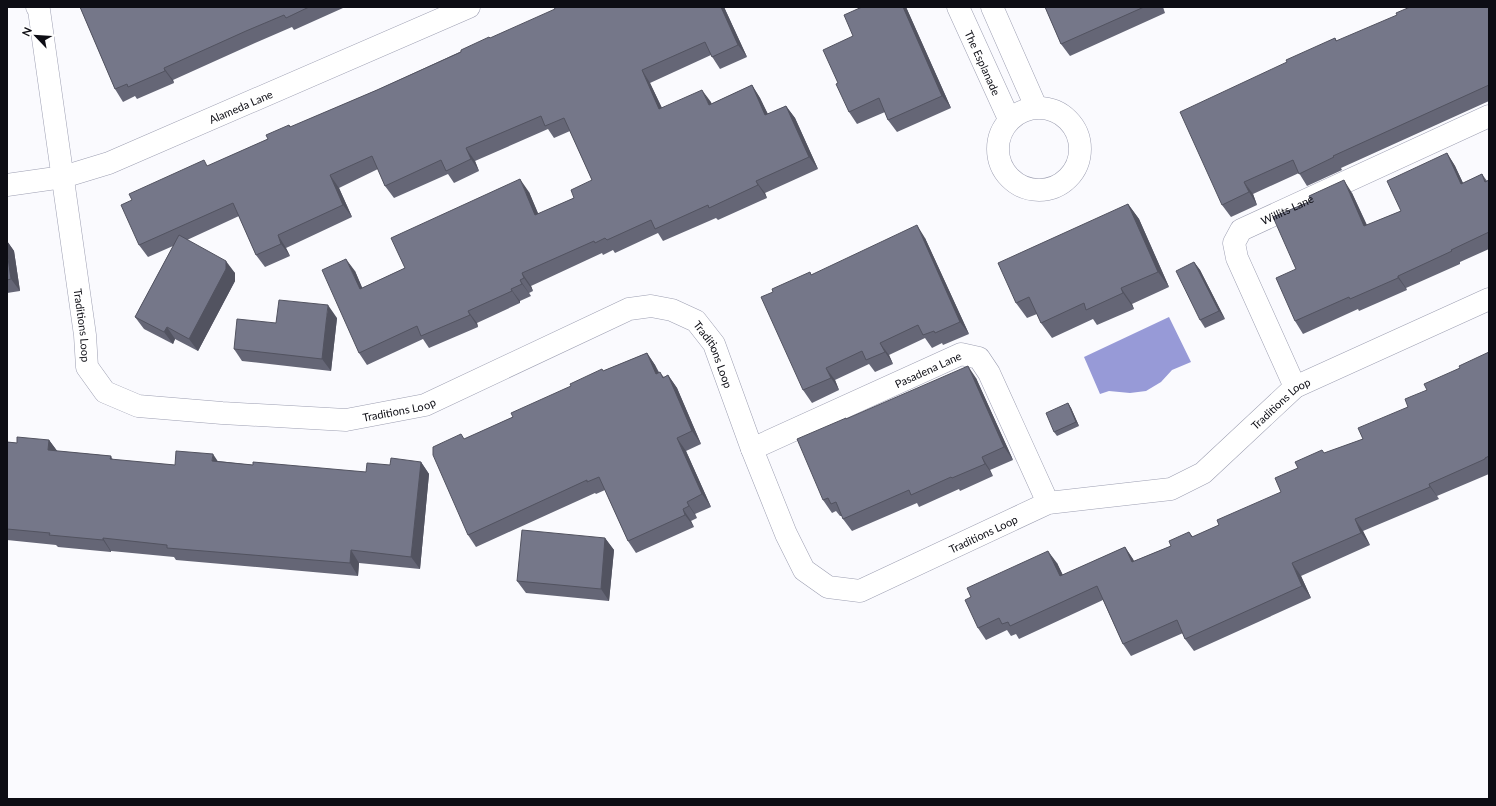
<svg xmlns="http://www.w3.org/2000/svg" width="1496" height="806" font-family="Lato,sans-serif">
<style>
.water{fill:#979ad7}
.lines{fill:none;stroke-linecap:round;stroke-linejoin:round}
.minor-casing{stroke:#9d9fb2;stroke-width:23}
.minor{stroke:#fff;stroke-width:22}
.wall{fill:#656676}
.shaded-wall{fill:#525360}
.building{fill:#757789;stroke:#525360}
.labels{text-anchor:middle;dominant-baseline:central;stroke-width:4;stroke-linejoin:round;paint-order:stroke}
.street-label{font-size:11px;fill:#0d0d14;stroke:#fff}
</style>
<rect width="100%" height="100%" fill="#fafafe"/>
<!-- water -->
<path class="water" d="M 1169,317 L 1191,362 L 1172,370 L 1161,382 L 1146,391 L 1130,393 L 1109,391 L 1100,394 L 1084,357 Z"/>
<g class="lines">
<!-- minor casing -->
<g class="minor-casing">
<g id="minor">
<path id="s1" d="M 37,7 L 39,10 L 85,335 L 87,367 L 105,392 L 138,406 L 222,413 L 346,420 L 425,405 L 629,309 L 651,306 L 672,310 L 696,321 L 714,344 L 752,449 L 786,534 L 804,570 L 828,587 L 860,591 L 1048,503 L 1171,489 L 1203,473 L 1295,387 L 1489,299"/>
<path id="s2" d="M 958,7 L 1009,119"/>
<path d="M 992,7 L 1036,107"/>
<circle cx="1039" cy="149" r="41"/>
<path id="s3" d="M 7,185 L 63,177 L 109,163 L 469,7"/>
<path id="s4" d="M 1295,387 L 1237,258 L 1234,243 L 1241,230 L 1489,116"/>
<path id="s5" d="M 752,449 L 961,354 L 979,358 L 989,373 L 1048,503"/>
</g>
</g>
<!-- minor -->
<use href="#minor" class="minor"/>
</g>
<!-- wall -->
<path class="wall" d="M 80,7 L 343,7 L 343,8 L 294,30 L 292,27 L 255,43 L 173,80 L 174,83 L 137,99 L 135,96 L 123,102 L 115,89 Z
M 724,7 L 747,57 L 720,69 L 711,55 L 650,83 L 662,108 L 711,102 L 711,104 L 752,85 L 760,98 L 768,114 L 786,106 L 795,118 L 818,169 L 765,193 L 767,198 L 718,220 L 716,218 L 663,241 L 658,233 L 615,253 L 613,250 L 603,255 L 602,253 L 531,286 L 533,291 L 529,293 L 531,296 L 520,301 L 520,303 L 477,323 L 478,327 L 429,348 L 423,339 L 367,365 L 359,353 L 355,271 L 362,288 L 405,268 L 529,192 L 538,214 L 574,198 L 592,180 L 570,131 L 554,138 L 548,129 L 475,161 L 479,171 L 454,183 L 448,174 L 394,198 L 385,186 L 378,169 L 339,188 L 352,217 L 286,248 L 290,256 L 265,267 L 256,255 L 239,216 L 187,240 L 235,273 L 235,281 L 198,351 L 175,339 L 173,344 L 144,329 L 135,317 L 173,246 L 148,257 L 139,245 L 208,166 L 268,139 L 289,125 L 291,127 L 377,90 L 490,38 Z
M 906,7 L 951,108 L 897,132 L 888,120 L 885,112 L 857,124 L 849,112 L 838,83 L 853,36 Z
M 1045,7 L 1163,7 L 1165,13 L 1070,56 L 1061,44 Z
M 1489,7 L 1489,101 L 1341,168 L 1342,170 L 1307,186 L 1299,173 L 1253,194 L 1257,205 L 1231,217 L 1222,205 L 1287,62 L 1335,38 L 1337,41 Z
M 1447,153 L 1455,166 L 1463,183 L 1482,174 L 1487,181 L 1489,180 L 1489,249 L 1460,262 L 1460,264 L 1406,288 L 1407,290 L 1359,311 L 1358,309 L 1303,334 L 1295,321 L 1296,269 L 1352,193 L 1367,225 L 1401,211 Z
M 1128,204 L 1139,219 L 1169,287 L 1132,304 L 1134,309 L 1097,325 L 1093,319 L 1052,338 L 1041,323 L 1037,314 L 1027,318 L 1016,303 Z
M 925,238 L 969,334 L 943,345 L 942,343 L 932,348 L 925,338 L 889,355 L 893,364 L 875,372 L 869,364 L 835,380 L 839,390 L 812,403 L 803,390 L 811,275 Z
M 7,241 L 14,251 L 20,291 L 7,293 Z
M 1194,262 L 1200,270 L 1225,319 L 1205,328 L 1200,320 Z
M 337,318 L 331,371 L 242,361 L 234,349 L 276,323 Z
M 1489,352 L 1489,474 L 1437,496 L 1439,499 L 1363,531 L 1370,545 L 1301,576 L 1311,598 L 1194,651 L 1185,639 L 1183,633 L 1131,656 L 1123,644 L 1103,600 L 1019,639 L 1016,634 L 1011,636 L 1007,630 L 986,640 L 978,628 L 1057,563 L 1063,575 L 1125,547 L 1134,561 L 1171,546 L 1189,532 L 1193,537 L 1219,525 L 1281,492 L 1298,468 L 1325,453 L 1363,439 L 1408,407 L 1427,390 L 1460,368 Z
M 647,353 L 655,365 L 659,372 L 664,377 L 668,375 L 677,388 L 701,444 L 686,451 L 711,507 L 695,514 L 697,518 L 691,521 L 694,527 L 636,553 L 628,541 L 605,490 L 596,494 L 595,493 L 476,547 L 468,535 L 465,439 L 513,417 L 603,371 Z
M 976,378 L 1013,460 L 990,470 L 993,476 L 960,491 L 959,489 L 919,507 L 917,503 L 852,531 L 843,519 L 842,516 L 840,516 L 836,511 L 832,513 L 823,500 L 847,419 Z
M 1068,403 L 1071,408 L 1079,426 L 1057,436 L 1054,432 Z
M 49,440 L 57,451 L 111,456 L 113,460 L 175,465 L 218,461 L 253,465 L 366,472 L 390,465 L 421,462 L 429,474 L 420,569 L 359,563 L 358,576 L 176,560 L 174,557 L 111,551 L 111,552 L 58,547 L 56,545 L 7,540 L 7,442 L 17,443 Z
M 605,538 L 614,550 L 609,601 L 526,593 L 517,581 Z"/>
<!-- shaded-wall -->
<path class="shaded-wall" d="M 721,7 L 724,7 L 747,57 L 738,45 Z
M 903,7 L 906,7 L 951,108 L 942,96 Z
M 164,68 L 173,80 L 174,83 L 165,71 Z
M 642,70 L 650,83 L 668,121 L 659,109 Z
M 752,85 L 760,98 L 774,127 L 765,115 Z
M 702,90 L 711,102 L 717,117 L 709,105 Z
M 786,106 L 795,118 L 818,169 L 809,157 Z
M 466,148 L 475,161 L 479,171 L 471,159 Z
M 1447,153 L 1455,166 L 1469,196 L 1461,184 Z
M 330,175 L 339,188 L 352,217 L 343,205 Z
M 520,179 L 529,192 L 544,227 L 535,215 Z
M 1344,180 L 1352,193 L 1373,239 L 1364,226 Z
M 756,181 L 765,193 L 767,198 L 758,185 Z
M 1244,182 L 1253,194 L 1257,205 L 1249,192 Z
M 1128,204 L 1139,219 L 1169,287 L 1158,272 Z
M 917,225 L 925,238 L 969,334 L 960,322 Z
M 278,235 L 286,248 L 290,256 L 281,244 Z
M 7,241 L 14,251 L 20,291 L 11,279 L 7,251 Z
M 346,259 L 355,271 L 368,301 L 360,289 Z
M 226,261 L 235,273 L 235,281 L 198,351 L 189,339 Z
M 1194,262 L 1200,270 L 1225,319 L 1219,311 Z
M 522,273 L 531,286 L 533,291 L 524,278 Z
M 1398,276 L 1406,288 L 1407,290 L 1398,278 Z
M 520,280 L 529,293 L 531,296 L 522,284 Z
M 1121,288 L 1132,304 L 1134,309 L 1123,293 Z
M 511,289 L 520,301 L 520,303 L 512,291 Z
M 328,305 L 337,318 L 331,371 L 322,359 Z
M 468,311 L 477,323 L 478,327 L 470,315 Z
M 167,327 L 175,339 L 173,344 L 164,332 Z
M 880,343 L 889,355 L 893,364 L 885,352 Z
M 647,353 L 655,365 L 664,386 L 656,374 Z
M 968,366 L 976,378 L 1013,460 L 1004,447 Z
M 826,368 L 835,380 L 839,390 L 831,378 Z
M 668,375 L 677,388 L 701,444 L 692,431 Z
M 1068,403 L 1071,408 L 1079,426 L 1076,422 Z
M 677,438 L 686,451 L 711,507 L 702,494 Z
M 49,440 L 58,452 L 48,450 Z
M 213,454 L 221,466 L 212,461 Z
M 982,457 L 990,470 L 993,476 L 985,464 Z
M 421,462 L 429,474 L 420,569 L 411,557 Z
M 1429,484 L 1439,499 L 1430,487 Z
M 687,502 L 695,514 L 697,518 L 689,506 Z
M 683,509 L 691,521 L 694,527 L 685,515 Z
M 1355,519 L 1363,531 L 1370,545 L 1361,533 Z
M 103,538 L 111,551 L 111,552 L 103,540 Z
M 605,538 L 614,550 L 609,601 L 601,589 Z
M 1125,547 L 1133,559 L 1140,575 L 1132,562 Z
M 351,550 L 359,563 L 358,576 L 350,563 Z
M 1048,551 L 1057,563 L 1069,589 L 1060,576 Z
M 1292,563 L 1301,576 L 1311,598 L 1302,586 Z"/>
<!-- building -->
<path class="building" d="M 80,7 L 309,7 L 286,18 L 284,15 L 246,31 L 164,68 L 165,71 L 128,87 L 127,84 L 115,89 Z
M 554,7 L 721,7 L 738,45 L 712,57 L 705,42 L 642,70 L 659,109 L 702,90 L 709,105 L 752,85 L 765,115 L 786,106 L 809,157 L 756,181 L 758,185 L 709,208 L 708,205 L 655,229 L 651,220 L 607,240 L 605,238 L 595,243 L 594,241 L 522,273 L 524,278 L 520,280 L 522,284 L 511,289 L 512,291 L 468,311 L 470,315 L 421,336 L 417,326 L 359,353 L 322,270 L 346,259 L 360,289 L 405,268 L 391,238 L 520,179 L 535,215 L 574,198 L 571,190 L 592,180 L 564,118 L 545,126 L 541,116 L 466,148 L 471,159 L 446,171 L 441,160 L 385,186 L 372,156 L 330,175 L 343,205 L 278,235 L 281,244 L 256,255 L 233,203 L 139,245 L 121,205 L 132,200 L 129,194 L 204,160 L 207,166 L 268,139 L 266,135 L 289,125 L 290,127 L 377,90 L 461,52 L 461,50 L 489,37 L 490,38 L 555,9 Z
M 862,7 L 903,7 L 942,96 L 888,120 L 879,98 L 849,112 L 836,84 L 838,83 L 823,50 L 853,36 L 844,15 Z
M 1045,7 L 1144,7 L 1061,44 Z
M 1410,7 L 1489,7 L 1489,85 L 1333,156 L 1334,157 L 1299,174 L 1293,160 L 1244,182 L 1249,192 L 1222,205 L 1180,112 L 1287,62 L 1286,60 L 1335,38 L 1336,41 L 1397,15 L 1396,13 Z
M 1447,153 L 1461,184 L 1482,174 L 1485,182 L 1489,180 L 1489,232 L 1451,250 L 1452,251 L 1398,276 L 1398,278 L 1350,299 L 1349,297 L 1295,321 L 1276,278 L 1296,269 L 1273,217 L 1311,201 L 1309,196 L 1344,180 L 1364,226 L 1401,211 L 1387,181 Z
M 1128,204 L 1158,272 L 1121,288 L 1123,293 L 1086,310 L 1084,303 L 1041,323 L 1029,297 L 1016,303 L 998,263 Z
M 917,225 L 960,322 L 935,333 L 934,331 L 923,335 L 918,325 L 880,343 L 885,352 L 866,360 L 862,351 L 826,368 L 831,378 L 803,390 L 761,297 L 773,292 L 772,289 L 810,272 L 811,275 Z
M 179,235 L 226,261 L 226,269 L 189,339 L 167,327 L 164,332 L 135,317 Z
M 7,251 L 11,279 L 7,280 Z
M 1194,262 L 1219,311 L 1200,320 L 1176,271 Z
M 279,300 L 328,305 L 322,359 L 234,349 L 237,319 L 276,323 Z
M 1489,352 L 1489,456 L 1485,458 L 1485,459 L 1429,484 L 1430,487 L 1355,519 L 1361,533 L 1292,563 L 1302,586 L 1185,639 L 1177,620 L 1123,644 L 1097,586 L 1010,626 L 1008,622 L 1002,624 L 999,618 L 978,628 L 965,600 L 971,597 L 967,588 L 1048,551 L 1060,576 L 1125,547 L 1132,562 L 1171,546 L 1169,541 L 1189,532 L 1192,537 L 1219,525 L 1217,520 L 1281,492 L 1275,478 L 1298,468 L 1295,462 L 1322,450 L 1324,453 L 1363,439 L 1358,428 L 1408,407 L 1405,399 L 1427,390 L 1424,384 L 1460,368 L 1459,366 Z
M 647,353 L 656,374 L 660,372 L 663,378 L 668,375 L 692,431 L 677,438 L 702,494 L 687,502 L 689,506 L 683,509 L 685,515 L 628,541 L 599,477 L 587,482 L 587,480 L 468,535 L 433,455 L 433,447 L 461,434 L 464,439 L 513,417 L 511,413 L 571,386 L 570,384 L 602,369 L 603,371 Z
M 968,366 L 1004,447 L 982,457 L 985,464 L 952,478 L 951,477 L 911,495 L 909,490 L 843,519 L 836,502 L 831,504 L 828,498 L 823,500 L 797,439 L 846,418 L 846,419 Z
M 1068,403 L 1076,422 L 1054,432 L 1046,413 Z
M 17,437 L 49,440 L 48,450 L 111,456 L 110,459 L 175,465 L 176,451 L 213,454 L 212,461 L 253,465 L 253,462 L 366,472 L 367,463 L 390,465 L 391,458 L 421,462 L 411,557 L 351,550 L 350,563 L 167,548 L 167,545 L 103,538 L 103,540 L 49,535 L 50,533 L 7,529 L 7,442 L 17,443 Z
M 522,530 L 605,538 L 601,589 L 517,581 Z"/>
<g class="labels">
<!-- street labels -->
<g class="street-label">
<text stroke="none"><textPath href="#s2" startOffset="61">The Esplanade</textPath></text>
<text stroke="none"><textPath href="#s3" startOffset="248">Alameda Lane</textPath></text>
<text stroke="none"><textPath href="#s4" startOffset="222">Willits Lane</textPath></text>
<text stroke="none"><textPath href="#s1" startOffset="322">Traditions Loop</textPath></text>
<text stroke="none"><textPath href="#s1" startOffset="1053">Traditions Loop</textPath></text>
<text stroke="none"><textPath href="#s5" startOffset="193">Pasadena Lane</textPath></text>
<text stroke="none"><textPath href="#s1" startOffset="1821">Traditions Loop</textPath></text>
<text stroke="none"><textPath href="#s1" startOffset="693">Traditions Loop</textPath></text>
<text stroke="none"><textPath href="#s1" startOffset="1485">Traditions Loop</textPath></text>
</g>
</g>
<!-- border -->
<rect width="1496" height="806" fill="none" stroke="#0d0d14" stroke-width="16"/>
<!-- north arrow -->
<g transform="translate(36 36) rotate(295)" stroke="#ffffff" stroke-width="3" paint-order="stroke">
<path d="M0-3L7 15L0 10L-7 15Z" fill="#0d0d14"/>
<text y="-6" font-size="11" font-weight="bold" text-anchor="middle" fill="#0d0d14">N</text>
</g>
</svg>
